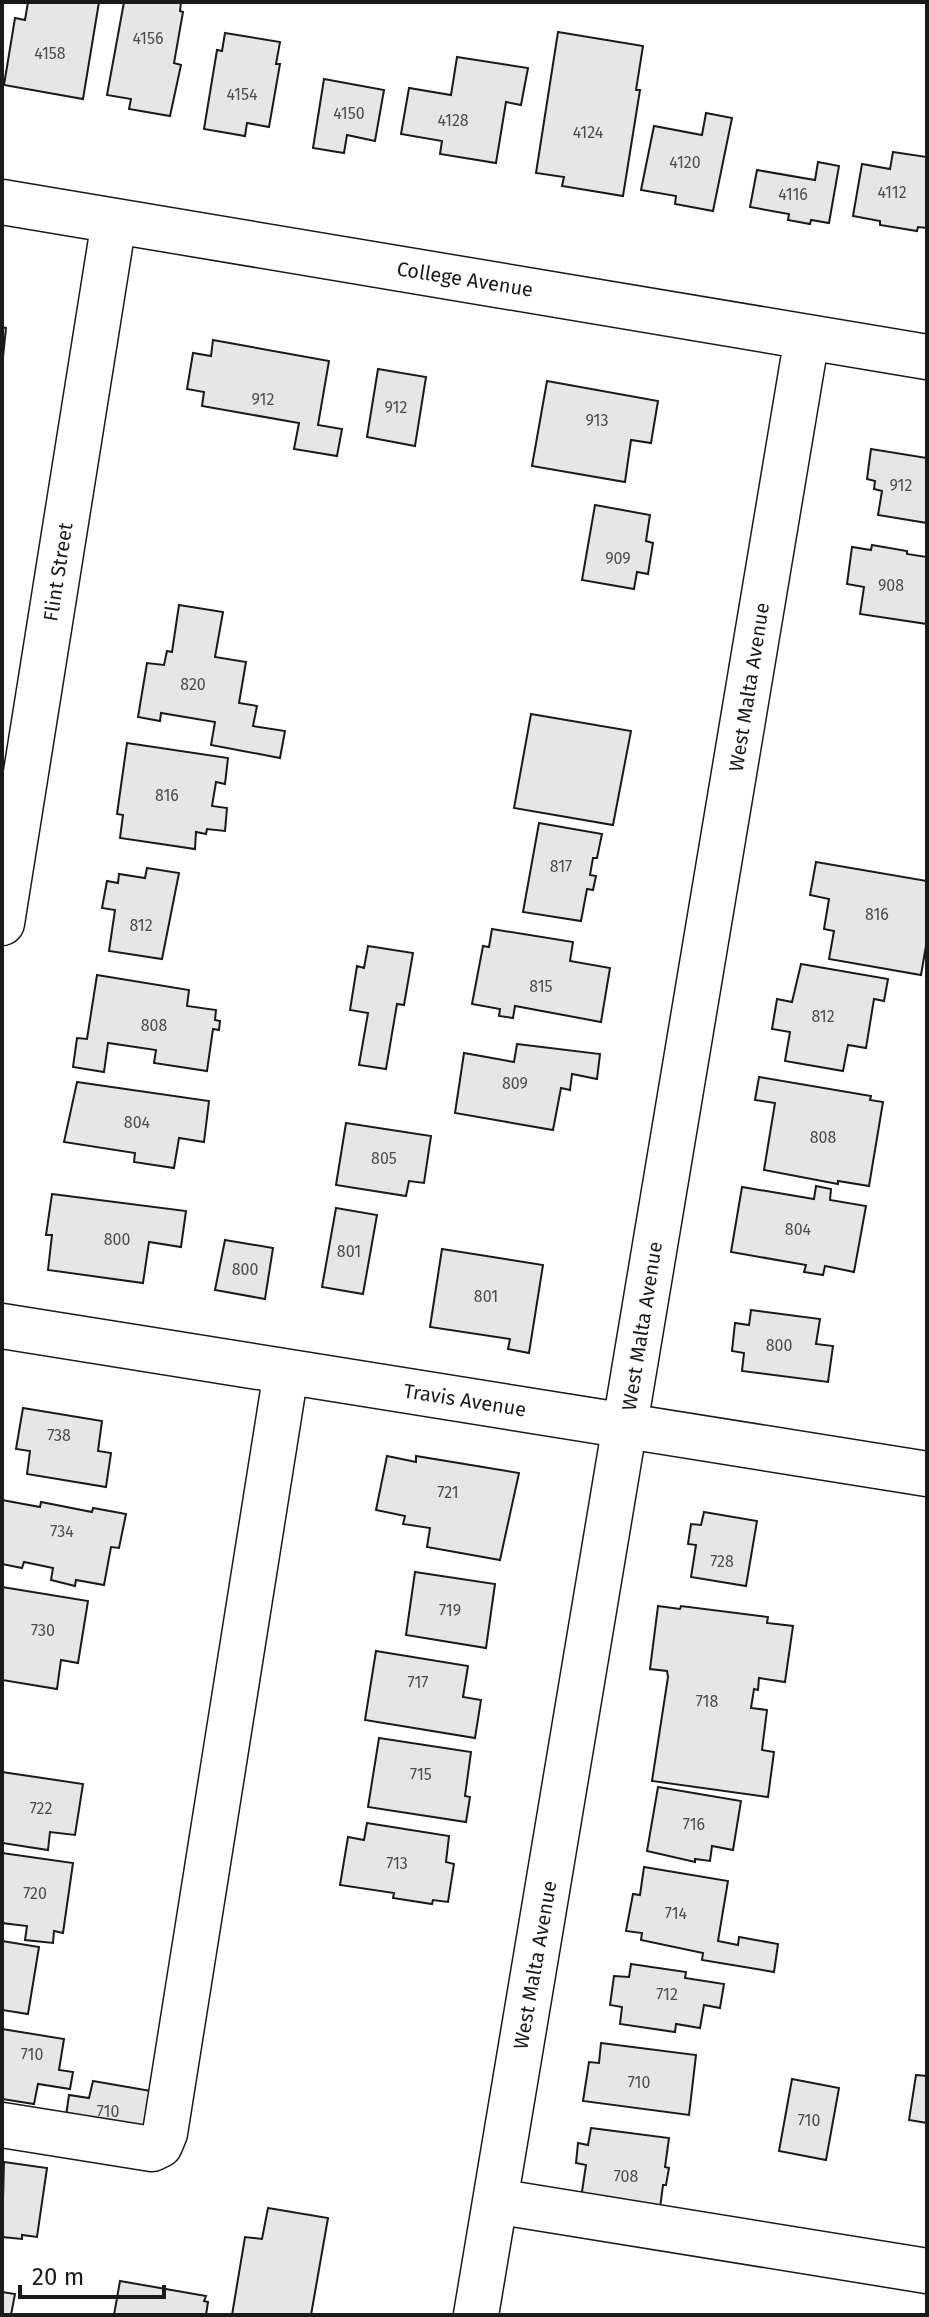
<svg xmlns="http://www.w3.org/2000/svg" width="929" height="2317" font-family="'Fira Sans',sans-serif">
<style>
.building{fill:#e6e6e6;stroke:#1a1a1a;stroke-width:2}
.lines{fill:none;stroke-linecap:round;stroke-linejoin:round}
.minor-casing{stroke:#1a1a1a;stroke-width:47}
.minor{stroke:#fff;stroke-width:44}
.labels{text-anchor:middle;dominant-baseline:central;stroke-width:6;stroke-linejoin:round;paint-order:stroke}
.number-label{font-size:16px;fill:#4d4d4d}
.street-label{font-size:20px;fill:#1a1a1a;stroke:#fff}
</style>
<rect width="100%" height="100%" fill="#fff"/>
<!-- building -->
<path class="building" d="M 28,2 L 99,2 L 83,99 L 4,85 L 15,18 L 25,20 Z
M 124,2 L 181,2 L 180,11 L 183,12 L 174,63 L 181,65 L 170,116 L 129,109 L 131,99 L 107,95 Z
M 558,32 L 643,46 L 636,90 L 640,90 L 623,196 L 562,186 L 564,177 L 536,173 Z
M 225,33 L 280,42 L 276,64 L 280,64 L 269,127 L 247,123 L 245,136 L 204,129 L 217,50 L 222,51 Z
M 457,57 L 528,68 L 521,105 L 506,102 L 496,163 L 440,154 L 442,141 L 401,134 L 409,88 L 451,95 Z
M 324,79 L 384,90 L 375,141 L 347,135 L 344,153 L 313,148 Z
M 706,113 L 732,118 L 713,211 L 675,204 L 676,196 L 641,190 L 654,126 L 702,135 Z
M 893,152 L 927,157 L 927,228 L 918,227 L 917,231 L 880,225 L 880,221 L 853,216 L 862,164 L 890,169 Z
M 818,162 L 839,166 L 829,223 L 811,220 L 810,224 L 788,220 L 789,214 L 750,207 L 757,170 L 815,180 Z
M 2,327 L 6,328 L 3,357 L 2,357 Z
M 213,340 L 329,361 L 318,425 L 342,429 L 337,456 L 294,449 L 299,423 L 202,406 L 204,392 L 187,389 L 193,353 L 211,356 Z
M 378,369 L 426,377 L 415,446 L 367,437 Z
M 547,381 L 658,401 L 651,443 L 631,440 L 625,482 L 532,466 Z
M 871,449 L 927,458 L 927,523 L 878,515 L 882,491 L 874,489 L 875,481 L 867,479 Z
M 595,505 L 650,515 L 646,541 L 653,543 L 648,574 L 637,572 L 634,589 L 582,580 Z
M 872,545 L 907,551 L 907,554 L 927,557 L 927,624 L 860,614 L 864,587 L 847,584 L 852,547 L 871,550 Z
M 179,605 L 223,612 L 215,657 L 246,662 L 239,703 L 257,706 L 253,726 L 285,731 L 280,758 L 211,745 L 215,722 L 161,713 L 160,721 L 138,717 L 147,663 L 164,665 L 167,651 L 172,652 Z
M 531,714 L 631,731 L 613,825 L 514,808 Z
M 127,743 L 228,758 L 225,784 L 216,782 L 212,806 L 227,808 L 225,831 L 207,829 L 206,834 L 196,832 L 195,849 L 120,838 L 123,815 L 117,814 Z
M 539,823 L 602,834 L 597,858 L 593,858 L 590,875 L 596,876 L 593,890 L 587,889 L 581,921 L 523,912 Z
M 816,862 L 927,881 L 927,940 L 921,975 L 829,959 L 834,931 L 824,929 L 829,899 L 810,895 Z
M 147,868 L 179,873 L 162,959 L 109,951 L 115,910 L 102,908 L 107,881 L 118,883 L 119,874 L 145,878 Z
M 492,929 L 573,942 L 570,961 L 610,968 L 601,1022 L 515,1006 L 513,1018 L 499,1016 L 500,1009 L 472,1004 L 483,946 L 489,947 Z
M 368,946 L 413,953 L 404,1005 L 397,1004 L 386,1069 L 359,1065 L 368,1013 L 350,1010 L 357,966 L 364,968 Z
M 801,964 L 888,979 L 884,1001 L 874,999 L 866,1048 L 848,1045 L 843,1071 L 785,1061 L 790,1032 L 772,1029 L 777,999 L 792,1002 Z
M 97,975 L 189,990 L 187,1006 L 216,1010 L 215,1020 L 220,1021 L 219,1030 L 213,1029 L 207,1071 L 154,1063 L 156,1050 L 108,1043 L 104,1072 L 73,1067 L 77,1038 L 87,1039 Z
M 517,1044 L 600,1054 L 597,1079 L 572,1074 L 570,1090 L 561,1088 L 553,1130 L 455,1113 L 464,1053 L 514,1062 Z
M 759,1077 L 871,1096 L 870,1100 L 883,1102 L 869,1186 L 838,1181 L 838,1184 L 764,1170 L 775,1103 L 755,1100 Z
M 77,1082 L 209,1101 L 204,1142 L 179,1138 L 174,1168 L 134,1162 L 135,1153 L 64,1142 Z
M 346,1123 L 431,1136 L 424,1183 L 409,1181 L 406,1196 L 336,1185 Z
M 816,1186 L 831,1189 L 830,1200 L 866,1206 L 854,1272 L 825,1266 L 823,1275 L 804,1272 L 806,1265 L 731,1252 L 742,1187 L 814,1199 Z
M 52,1194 L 186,1211 L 181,1247 L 149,1242 L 143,1283 L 48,1270 L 52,1235 L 46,1235 Z
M 336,1208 L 377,1215 L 363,1294 L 322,1287 Z
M 225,1240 L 273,1248 L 265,1299 L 215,1290 Z
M 442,1249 L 543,1265 L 529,1353 L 508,1349 L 510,1339 L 430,1327 Z
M 751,1310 L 820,1319 L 816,1344 L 833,1346 L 828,1382 L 742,1371 L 744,1353 L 732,1351 L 735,1323 L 749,1325 Z
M 23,1408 L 102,1421 L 98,1451 L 111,1453 L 106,1487 L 27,1474 L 30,1451 L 16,1449 Z
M 387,1456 L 416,1462 L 416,1456 L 519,1473 L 500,1560 L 427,1547 L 430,1528 L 403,1524 L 405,1516 L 376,1510 Z
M 2,1500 L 40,1507 L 41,1502 L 92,1512 L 93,1508 L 126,1514 L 119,1548 L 111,1547 L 104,1585 L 76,1580 L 75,1586 L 51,1580 L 53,1568 L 24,1562 L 22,1568 L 2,1564 Z
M 704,1512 L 757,1521 L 746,1586 L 691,1577 L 696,1545 L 688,1544 L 691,1524 L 701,1525 Z
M 415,1572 L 495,1584 L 486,1648 L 406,1635 Z
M 2,1587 L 88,1601 L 78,1663 L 61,1660 L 57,1689 L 2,1680 Z
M 658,1606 L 680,1609 L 681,1606 L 768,1617 L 767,1623 L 793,1626 L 785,1682 L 759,1678 L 758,1690 L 754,1689 L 751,1708 L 767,1710 L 762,1750 L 774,1752 L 768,1797 L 652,1781 L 668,1677 L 667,1671 L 650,1669 Z
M 376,1651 L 468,1666 L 463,1697 L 481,1700 L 475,1738 L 365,1720 Z
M 379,1738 L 471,1752 L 465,1796 L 470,1797 L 466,1822 L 368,1807 Z
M 2,1772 L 83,1784 L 75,1835 L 50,1832 L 48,1850 L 2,1843 Z
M 658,1787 L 741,1801 L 733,1850 L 712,1846 L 710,1861 L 695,1859 L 695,1862 L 647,1851 Z
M 367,1823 L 449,1836 L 446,1862 L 454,1864 L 448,1902 L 433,1900 L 432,1904 L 393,1898 L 394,1893 L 340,1885 L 348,1837 L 364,1840 Z
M 2,1853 L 73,1863 L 63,1933 L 54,1931 L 53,1943 L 25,1940 L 27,1926 L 2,1923 Z
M 644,1867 L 728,1881 L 718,1941 L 738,1945 L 739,1937 L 778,1944 L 774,1972 L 702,1960 L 703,1953 L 641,1940 L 642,1933 L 626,1931 L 633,1894 L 640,1895 Z
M 2,1941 L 39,1947 L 28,2014 L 2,2010 Z
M 631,1964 L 686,1972 L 685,1978 L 724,1984 L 720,2008 L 704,2005 L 700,2028 L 676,2024 L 675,2032 L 620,2024 L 622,2007 L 610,2005 L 614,1976 L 629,1977 Z
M 2,2029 L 64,2039 L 59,2070 L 73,2072 L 70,2089 L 38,2084 L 34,2104 L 2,2099 Z
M 601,2043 L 696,2055 L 689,2115 L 583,2101 L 589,2062 L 599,2063 Z
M 916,2075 L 927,2076 L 927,2123 L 909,2120 Z
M 792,2079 L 839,2088 L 826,2160 L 779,2151 Z
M 93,2081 L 151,2091 L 144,2136 L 65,2123 L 69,2095 L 89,2098 Z
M 591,2128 L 669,2138 L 665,2167 L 669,2168 L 666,2185 L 663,2185 L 659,2216 L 580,2205 L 586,2165 L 576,2163 L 578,2143 L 588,2145 Z
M 4,2162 L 47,2168 L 37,2237 L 22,2235 L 22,2239 L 2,2237 Z
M 268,2208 L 328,2218 L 311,2315 L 232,2315 L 245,2237 L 262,2239 Z
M 120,2281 L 206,2296 L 204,2301 L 208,2302 L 206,2315 L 114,2315 Z
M 2,2292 L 15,2294 L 11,2315 L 2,2315 Z"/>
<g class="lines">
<!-- minor casing -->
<g class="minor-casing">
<path id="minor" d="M 2,202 L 927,357
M 2,923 L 114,221
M 2,1326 L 927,1474
M 2,2125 L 152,2149 L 160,2145 L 165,2133 L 286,1372
M 495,2201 L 927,2271
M 476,2315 L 807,337"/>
</g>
<!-- minor -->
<use href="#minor" class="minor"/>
</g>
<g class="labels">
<!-- number labels -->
<g class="number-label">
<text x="148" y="38">4156</text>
<text x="50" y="53">4158</text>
<text x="242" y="94">4154</text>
<text x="349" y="113">4150</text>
<text x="453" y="120">4128</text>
<text x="588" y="132">4124</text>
<text x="685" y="162">4120</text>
<text x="892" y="192">4112</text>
<text x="793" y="194">4116</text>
<text x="263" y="399">912</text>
<text x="396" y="407">912</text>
<text x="597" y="420">913</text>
<text x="901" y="485">912</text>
<text x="618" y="558">909</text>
<text x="891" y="585">908</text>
<text x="193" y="684">820</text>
<text x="167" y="795">816</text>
<text x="561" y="866">817</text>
<text x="877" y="914">816</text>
<text x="141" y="925">812</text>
<text x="541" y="986">815</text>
<text x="823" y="1016">812</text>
<text x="154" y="1025">808</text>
<text x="515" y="1083">809</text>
<text x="137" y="1122">804</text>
<text x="823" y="1137">808</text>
<text x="384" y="1158">805</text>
<text x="798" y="1229">804</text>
<text x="117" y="1239">800</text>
<text x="349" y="1251">801</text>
<text x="245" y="1269">800</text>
<text x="486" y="1296">801</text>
<text x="779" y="1345">800</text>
<text x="59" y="1435">738</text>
<text x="448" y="1492">721</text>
<text x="62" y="1531">734</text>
<text x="722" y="1561">728</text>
<text x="450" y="1610">719</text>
<text x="43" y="1630">730</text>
<text x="418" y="1682">717</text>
<text x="707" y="1701">718</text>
<text x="421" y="1774">715</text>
<text x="41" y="1808">722</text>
<text x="694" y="1824">716</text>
<text x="397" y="1863">713</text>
<text x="35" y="1893">720</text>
<text x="676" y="1913">714</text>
<text x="667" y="1994">712</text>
<text x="32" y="2054">710</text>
<text x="639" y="2082">710</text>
<text x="108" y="2111">710</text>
<text x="809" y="2120">710</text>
<text x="626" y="2176">708</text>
</g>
<!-- street labels -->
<g class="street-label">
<text transform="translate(465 279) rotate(9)">College Avenue</text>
<text transform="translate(58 572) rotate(-81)">Flint Street</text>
<text transform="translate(749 687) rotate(-81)">West Malta Avenue</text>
<text transform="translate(642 1326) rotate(-81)">West Malta Avenue</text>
<text transform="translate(465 1400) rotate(9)">Travis Avenue</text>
<text transform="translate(535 1965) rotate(-80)">West Malta Avenue</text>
</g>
</g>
<!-- border -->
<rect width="929" height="2317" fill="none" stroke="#1a1a1a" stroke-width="8"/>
<!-- scale -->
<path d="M20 2285v12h144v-12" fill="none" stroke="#1a1a1a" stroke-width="4"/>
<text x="32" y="2285" font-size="24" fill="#1a1a1a" stroke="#ffffff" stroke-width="6" paint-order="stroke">20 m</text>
</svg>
